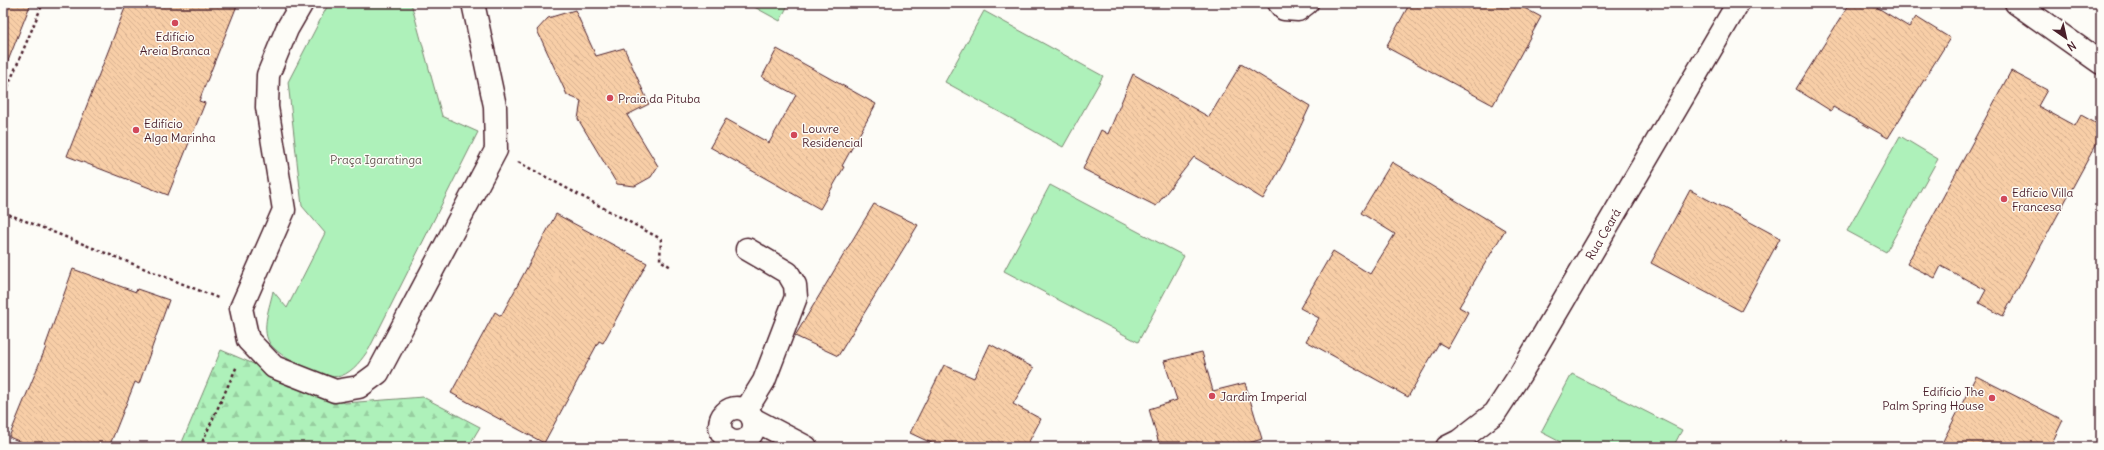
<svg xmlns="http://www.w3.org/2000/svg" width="2104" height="450" font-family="Delius,sans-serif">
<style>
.forest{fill:url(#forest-firs);stroke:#7c8872}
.green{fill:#aef1ba;stroke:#7c8872}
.building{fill:url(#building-back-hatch);stroke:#4a1f2b}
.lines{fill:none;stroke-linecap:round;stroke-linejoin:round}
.minor-casing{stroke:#4a1f2b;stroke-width:25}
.path{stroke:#4a1f2b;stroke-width:2.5;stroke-dasharray:3 3;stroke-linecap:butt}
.minor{stroke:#fdfcf7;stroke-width:22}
.poi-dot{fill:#d1495b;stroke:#fdfcf7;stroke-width:1.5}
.labels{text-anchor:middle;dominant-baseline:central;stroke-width:3;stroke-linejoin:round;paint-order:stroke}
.poi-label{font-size:12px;fill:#4a1f2b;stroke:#fdfcf7;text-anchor:start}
.park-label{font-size:12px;fill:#63544f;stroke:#fdfcf7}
.street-label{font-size:12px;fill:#4a1f2b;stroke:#fdfcf7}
</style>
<defs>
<pattern id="forest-firs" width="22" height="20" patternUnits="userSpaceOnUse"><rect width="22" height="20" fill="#aef1ba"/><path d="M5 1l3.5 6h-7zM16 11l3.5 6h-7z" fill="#97cea0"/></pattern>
<pattern id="building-back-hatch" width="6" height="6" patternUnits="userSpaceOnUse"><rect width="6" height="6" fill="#f8cea7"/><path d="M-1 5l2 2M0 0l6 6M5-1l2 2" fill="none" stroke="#d6b090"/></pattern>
</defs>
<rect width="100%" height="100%" fill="#fdfcf7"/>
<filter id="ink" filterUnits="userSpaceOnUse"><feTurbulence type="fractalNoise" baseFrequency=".025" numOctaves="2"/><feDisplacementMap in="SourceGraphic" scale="8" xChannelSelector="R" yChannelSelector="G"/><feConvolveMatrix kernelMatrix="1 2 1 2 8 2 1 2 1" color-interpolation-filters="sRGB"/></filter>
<g filter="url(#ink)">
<!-- forest -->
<path class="forest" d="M 221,350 L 345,403 L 423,397 L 480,427 L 468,447 L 180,447 Z"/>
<!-- green -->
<path class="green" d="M 329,3 L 411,3 L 442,116 L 478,132 L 369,349 C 362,359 354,371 341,376 C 325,381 277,357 269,342 C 261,328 270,306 273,291 L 287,308 L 325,233 L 302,206 L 288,82 Z
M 747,3 L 789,3 L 780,21 Z
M 984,11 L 1103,76 L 1063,147 L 945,82 Z
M 1900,136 L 1938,159 L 1886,252 L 1847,231 Z
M 1050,185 L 1184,256 L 1138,342 L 1004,271 Z
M 1572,374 L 1682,430 L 1673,447 L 1570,447 L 1541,432 Z"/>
<!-- building -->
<path class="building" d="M 3,3 L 31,3 L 4,71 L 3,71 Z
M 127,3 L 238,3 L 199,101 L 205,103 L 168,195 L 67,156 Z
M 1410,3 L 1515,3 L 1541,17 L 1493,105 L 1386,47 Z
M 1850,3 L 1870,3 L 1909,27 L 1916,17 L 1950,38 L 1888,138 L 1833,107 L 1831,111 L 1796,89 Z
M 575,10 L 596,56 L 624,48 L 649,104 L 627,115 L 658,166 L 651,177 L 635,186 L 617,184 L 578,119 L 581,101 L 567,95 L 537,30 L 548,18 Z
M 777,49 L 876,104 L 842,166 L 844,167 L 820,209 L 710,147 L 726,119 L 769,143 L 796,95 L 762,77 Z
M 1241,64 L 1310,106 L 1284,162 L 1263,199 L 1194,157 L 1156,206 L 1083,169 L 1101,130 L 1108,134 L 1133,74 L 1209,117 Z
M 2011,71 L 2047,90 L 2038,106 L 2075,126 L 2081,115 L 2101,126 L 2101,135 L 2003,316 L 1979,303 L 1986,290 L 1941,266 L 1935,278 L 1907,264 Z
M 1392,162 L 1505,230 L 1459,307 L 1468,312 L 1448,348 L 1439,343 L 1408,397 L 1306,341 L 1319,318 L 1300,308 L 1333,251 L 1370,274 L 1395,234 L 1361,213 Z
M 1690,190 L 1780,238 L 1741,311 L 1651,263 Z
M 874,204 L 918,225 L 838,356 L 795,336 Z
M 556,214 L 647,263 L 603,343 L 599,341 L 544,443 L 451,393 L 495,312 L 501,316 Z
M 73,269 L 136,292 L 137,289 L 169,300 L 139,384 L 135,382 L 109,447 L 33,447 L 9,437 L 46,347 L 45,347 Z
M 990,344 L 1034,368 L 1013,404 L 1041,419 L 1026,447 L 940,447 L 910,433 L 944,365 L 974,378 Z
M 1202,352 L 1213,391 L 1245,383 L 1262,439 L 1236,447 L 1160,447 L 1149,409 L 1177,400 L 1164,361 Z
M 1976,376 L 2063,420 L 2050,447 L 1940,447 Z"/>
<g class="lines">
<!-- minor casing -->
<g class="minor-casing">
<g id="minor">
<path d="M 302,3 L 287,29 L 268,75 L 267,107 L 284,210 L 241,308 L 248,340 L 274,367 L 335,391 L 359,387 L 378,373 L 496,150 L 495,106 L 473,3"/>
<path d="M 1279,3 L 1284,9 L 1298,10 L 1307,3"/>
<path d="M 2016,3 L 2101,63"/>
<circle cx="737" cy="425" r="17"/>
<path d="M 746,410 L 764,381 L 796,297 L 795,285 L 788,273 L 747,249"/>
<path d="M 753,419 L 806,447"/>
<path id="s1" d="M 1447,447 L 1459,441 L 1495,413 L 1521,373 L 1738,3"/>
</g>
</g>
<!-- path -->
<path class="path" d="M 3,98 L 43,3
M 518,162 L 661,239 L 660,260 L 671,267
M 3,212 L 218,298
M 200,447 L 237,366"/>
<!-- minor -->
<use href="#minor" class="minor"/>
</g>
</g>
<!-- markers -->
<g class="poi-dot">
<circle cx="175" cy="23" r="4"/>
<circle cx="610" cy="98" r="4"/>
<circle cx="136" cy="130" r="4"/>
<circle cx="794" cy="135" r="4"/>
<circle cx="2004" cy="199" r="4"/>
<circle cx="1212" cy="396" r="4"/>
<circle cx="1992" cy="398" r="4"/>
</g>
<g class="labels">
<!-- poi labels -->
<g class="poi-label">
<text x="175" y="36" text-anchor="middle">Edifício<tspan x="175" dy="14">Areia Branca</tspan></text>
<text x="618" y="98">Praia da Pituba</text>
<text x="144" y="123">Edifício<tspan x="144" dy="14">Alga Marinha</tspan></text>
<text x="802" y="128">Louvre<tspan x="802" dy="14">Residencial</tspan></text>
<text x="2012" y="192">Edfício Villa<tspan x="2012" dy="14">Francesa</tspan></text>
<text x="1984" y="391" text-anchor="end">Edifício The<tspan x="1984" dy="14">Palm Spring House</tspan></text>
<text x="1220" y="396">Jardim Imperial</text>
</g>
<!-- park labels -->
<g class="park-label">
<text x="376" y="159">Praça Igaratinga</text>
</g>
<!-- street labels -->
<g class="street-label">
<text stroke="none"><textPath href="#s1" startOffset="268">Rua Ceará</textPath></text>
</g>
</g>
<!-- margin -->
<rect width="2104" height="450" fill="none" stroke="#fdfcf7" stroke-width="16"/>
<rect x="8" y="8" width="2088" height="434" fill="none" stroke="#4a1f2b" stroke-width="1.5" filter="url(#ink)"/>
<!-- north arrow -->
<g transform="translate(2066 38) rotate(146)" stroke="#fdfcf7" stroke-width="3" paint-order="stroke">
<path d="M0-3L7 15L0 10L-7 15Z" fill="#4a1f2b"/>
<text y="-6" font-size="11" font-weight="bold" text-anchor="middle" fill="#4a1f2b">N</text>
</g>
</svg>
